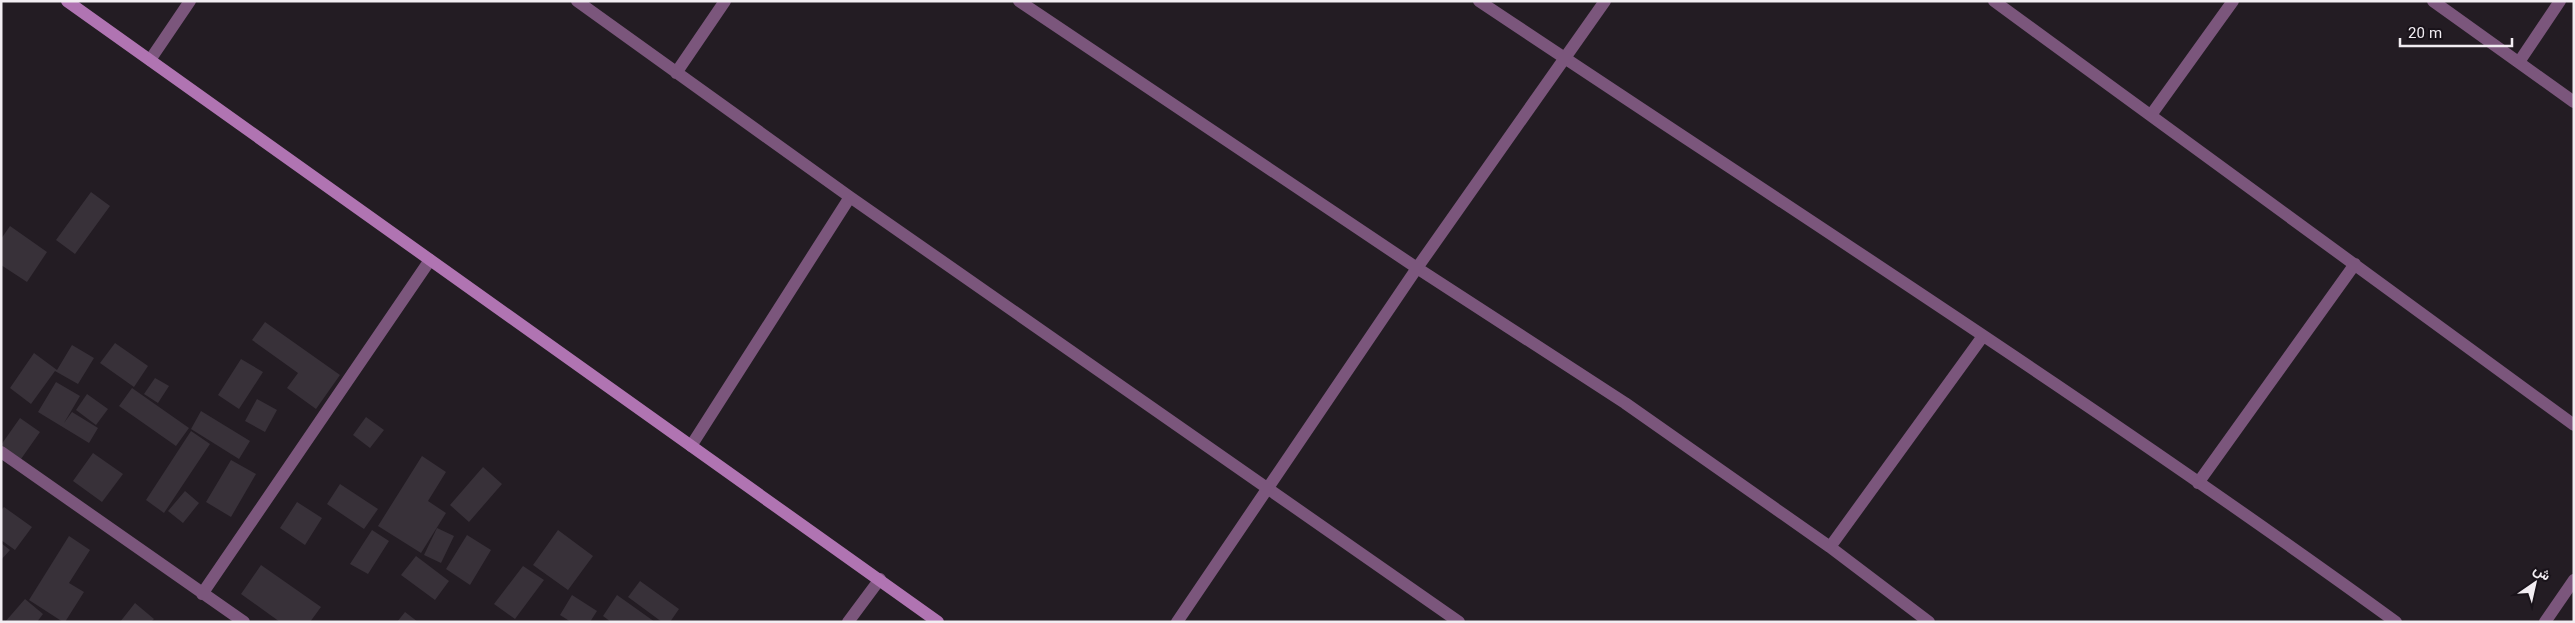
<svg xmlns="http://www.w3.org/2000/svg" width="2575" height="623" font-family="Georgia,Vazirmatn,serif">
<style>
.building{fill:#383139}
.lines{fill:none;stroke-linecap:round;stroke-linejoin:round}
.street{stroke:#7b567c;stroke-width:12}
.secondary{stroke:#b074b2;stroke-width:12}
</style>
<rect width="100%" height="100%" fill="#231c23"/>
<!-- building -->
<path class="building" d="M 91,192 L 110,206 L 75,254 L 56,240 Z
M 10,226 L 47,252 L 27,282 L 1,265 L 1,239 Z
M 265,322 L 340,375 L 316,409 L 287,388 L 298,373 L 252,340 Z
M 115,343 L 148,366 L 134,387 L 100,363 Z
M 72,345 L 94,358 L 78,384 L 55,371 L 31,404 L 10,388 L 34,353 L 57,370 Z
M 241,359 L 263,372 L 239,409 L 218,395 Z
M 155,378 L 169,386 L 158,403 L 144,394 Z
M 56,382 L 80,396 L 64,423 L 72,412 L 98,428 L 89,443 L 38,412 Z
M 132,388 L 189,428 L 176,446 L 119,406 Z
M 87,394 L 108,409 L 96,425 L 76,410 Z
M 257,399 L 277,410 L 265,432 L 245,421 Z
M 201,411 L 250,441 L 239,459 L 191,429 Z
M 366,417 L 384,430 L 370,448 L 353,435 Z
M 20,418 L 40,432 L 21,459 L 1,445 Z
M 191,431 L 210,444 L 164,513 L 146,500 Z
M 93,453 L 123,474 L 102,502 L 73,481 Z
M 422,456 L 446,472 L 428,501 L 446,513 L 421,553 L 378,526 Z
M 231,460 L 256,474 L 231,517 L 206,502 Z
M 483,467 L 502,484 L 469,522 L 450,505 Z
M 340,484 L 378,509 L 364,529 L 327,504 Z
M 185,491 L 199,503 L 183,523 L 168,511 Z
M 297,502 L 322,518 L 305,545 L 280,528 Z
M 4,507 L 32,527 L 15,550 L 1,540 L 1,510 Z
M 437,528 L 454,536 L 441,563 L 424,555 Z
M 372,530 L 389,541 L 368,574 L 350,564 Z
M 558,530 L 593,556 L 568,590 L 533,565 Z
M 467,535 L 491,550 L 470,585 L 446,569 Z
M 69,536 L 90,550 L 69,583 L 84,592 L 65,622 L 63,622 L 29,600 Z
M 1,543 L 10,550 L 1,560 Z
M 416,556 L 449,581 L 435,600 L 401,575 Z
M 261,565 L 321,607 L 310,622 L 280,622 L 241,594 Z
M 523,566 L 544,580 L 515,619 L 494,604 Z
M 640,581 L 679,609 L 670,622 L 662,622 L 628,597 Z
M 572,595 L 597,611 L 590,622 L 571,622 L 560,615 Z
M 617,595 L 655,622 L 611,622 L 603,616 Z
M 25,599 L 43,614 L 37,622 L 5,622 Z
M 135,603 L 154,619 L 151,622 L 120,622 Z
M 405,612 L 418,622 L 397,622 Z"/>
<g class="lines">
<!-- street -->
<path class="street" d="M 577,1 L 850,197 L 1459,622
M 1019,1 L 1417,268 L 1625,403 L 1830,547 L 1929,622
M 1479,1 C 1786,206 2097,405 2396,622
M 1994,1 L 2574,425
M 2433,1 L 2574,102
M 150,60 L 190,1
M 2519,62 L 2560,1
M 676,73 L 725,1
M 2151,115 L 2233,1
M 691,446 L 850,197
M 1,452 L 244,622
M 2198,483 L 2355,264
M 1830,547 L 1983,336
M 202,594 L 430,260
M 848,622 L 880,579
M 1177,622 L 1417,268 L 1605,1
M 2545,622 L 2574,580"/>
<!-- secondary -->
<path class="secondary" d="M 67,1 L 938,622"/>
</g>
<!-- border -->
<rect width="2575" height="623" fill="none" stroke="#f2edf2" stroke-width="5"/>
<!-- north arrow -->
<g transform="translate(2535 583) rotate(34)" stroke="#19131a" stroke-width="4" paint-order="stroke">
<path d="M0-4L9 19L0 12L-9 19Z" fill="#f2edf2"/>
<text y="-8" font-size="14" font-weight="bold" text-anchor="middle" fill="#f2edf2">ش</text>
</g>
<!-- scale -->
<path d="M2400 38v8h112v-8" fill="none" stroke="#f2edf2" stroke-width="2.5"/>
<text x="2408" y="38" font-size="15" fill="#f2edf2" stroke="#19131a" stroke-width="4" paint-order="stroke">20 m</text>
</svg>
